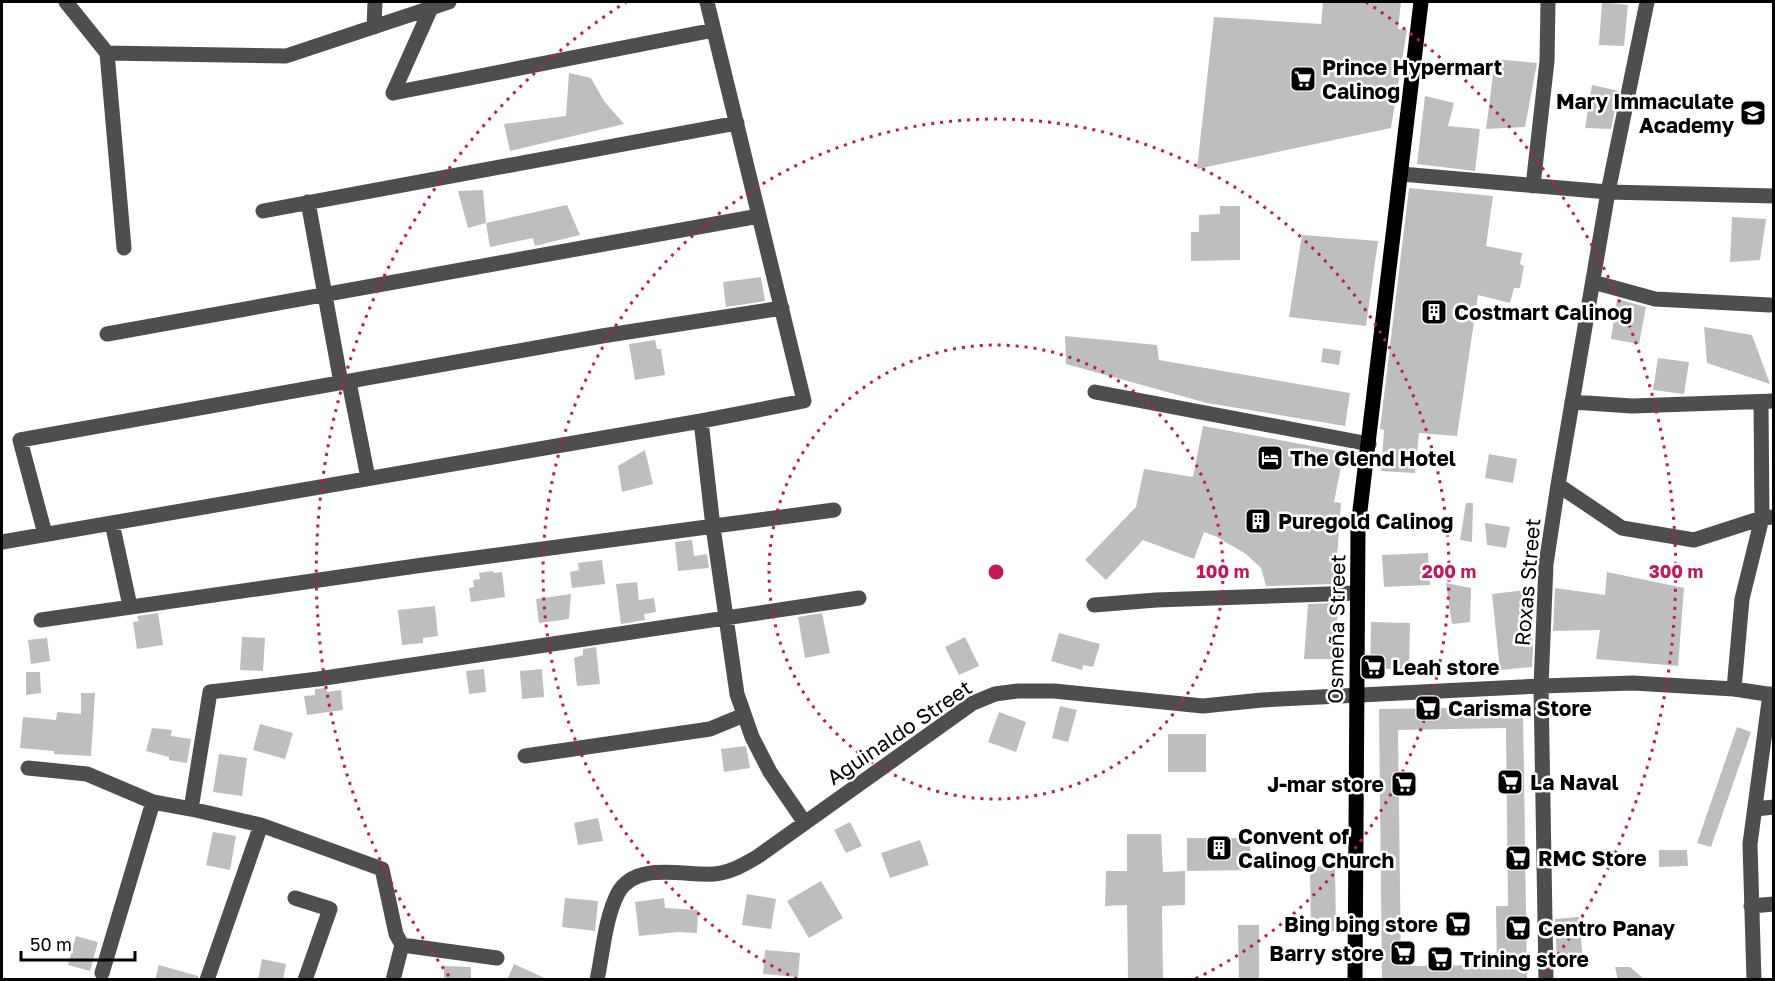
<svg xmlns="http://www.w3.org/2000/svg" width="1775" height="981" font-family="'Golos Text',sans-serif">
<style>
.building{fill:#bebebe;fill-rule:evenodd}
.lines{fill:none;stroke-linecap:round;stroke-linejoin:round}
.minor{stroke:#4e4e4e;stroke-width:15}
.major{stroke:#000;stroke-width:15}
.ring{fill:none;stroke:#c2185b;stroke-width:3;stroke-dasharray:3 6}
.labels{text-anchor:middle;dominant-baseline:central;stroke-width:5;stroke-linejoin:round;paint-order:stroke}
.poi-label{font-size:21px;font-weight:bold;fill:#000;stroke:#fff;text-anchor:start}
.street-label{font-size:21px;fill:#000;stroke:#fff}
.centre{fill:#c2185b;stroke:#fff;stroke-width:3}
.ring-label{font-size:18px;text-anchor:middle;font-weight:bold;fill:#c2185b;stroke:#fff;stroke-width:5;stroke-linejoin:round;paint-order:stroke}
</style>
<rect width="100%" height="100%" fill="#fff"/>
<!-- building -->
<path class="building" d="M 1323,2 L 1401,2 L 1398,29 L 1407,30 L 1391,128 L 1197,169 L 1214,17 L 1321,24 Z
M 1602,2 L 1628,5 L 1624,46 L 1599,45 Z
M 1495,59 L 1537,63 L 1525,127 L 1486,129 Z
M 569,73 L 591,78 L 604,101 L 624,124 L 510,151 L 504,124 L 566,116 Z
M 1592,85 L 1619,91 L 1611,129 L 1585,128 Z
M 1425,96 L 1454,103 L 1448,126 L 1480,129 L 1475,171 L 1417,164 Z
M 1409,188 L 1493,196 L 1486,246 L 1522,253 L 1520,264 L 1524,266 L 1520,288 L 1514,288 L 1510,303 L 1478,295 L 1457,436 L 1419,433 L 1415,473 L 1381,471 L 1384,430 L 1380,429 Z
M 483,190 L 486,223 L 468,228 L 458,191 Z
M 567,205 L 580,235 L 535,246 L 533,238 L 490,247 L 486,223 Z
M 1220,206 L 1240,206 L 1240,260 L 1191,261 L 1191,232 L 1199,232 L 1199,215 L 1220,214 Z
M 1732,217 L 1766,219 L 1760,260 L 1730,262 Z
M 1302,235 L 1378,241 L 1366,326 L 1289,317 Z
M 761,277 L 765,301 L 726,307 L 723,282 Z
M 1617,299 L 1646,307 L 1639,344 L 1611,339 Z
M 1704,327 L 1752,335 L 1770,384 L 1707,363 Z
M 1065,336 L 1157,345 L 1159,360 L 1350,393 L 1345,426 L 1207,403 L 1066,364 Z
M 655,340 L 657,349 L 661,349 L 665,375 L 635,380 L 629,344 Z
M 1323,348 L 1341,351 L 1339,365 L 1321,362 Z
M 1658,358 L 1689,362 L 1684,394 L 1653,390 Z
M 1203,426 L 1344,452 L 1334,502 L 1341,503 L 1335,584 L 1266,586 L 1261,568 L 1246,554 L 1217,537 L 1204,532 L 1194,559 L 1143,540 L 1106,580 L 1085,560 L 1136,507 L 1144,469 L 1193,477 Z
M 645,450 L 653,484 L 622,492 L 618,466 Z
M 1489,454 L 1517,459 L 1513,483 L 1485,478 Z
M 1466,503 L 1473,503 L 1472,542 L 1460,540 Z
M 1485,523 L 1510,527 L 1506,548 L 1487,545 Z
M 692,540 L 694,556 L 707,554 L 709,568 L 678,571 L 675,542 Z
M 1428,553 L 1430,585 L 1384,587 L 1382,555 Z
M 602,560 L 605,584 L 572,588 L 570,572 L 579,570 L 578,563 Z
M 493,571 L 493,573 L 502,572 L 505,597 L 471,602 L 469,588 L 474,587 L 473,580 L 480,579 L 479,573 Z
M 1607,572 L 1684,588 L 1678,666 L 1596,659 L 1600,630 L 1553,631 L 1555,588 L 1605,595 Z
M 637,582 L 639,600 L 654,598 L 656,612 L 644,614 L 645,620 L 621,624 L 616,584 Z
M 1446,583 L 1471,588 L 1470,622 L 1452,624 Z
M 1527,590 L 1533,650 L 1532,667 L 1500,670 L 1492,594 Z
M 571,594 L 569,619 L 539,623 L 536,599 Z
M 1338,603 L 1335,659 L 1304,659 L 1308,604 Z
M 435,606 L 438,636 L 423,638 L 423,643 L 402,645 L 398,610 Z
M 158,613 L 163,645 L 137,649 L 133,622 L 139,621 L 137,616 Z
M 822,613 L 830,653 L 805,658 L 798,617 Z
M 1371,622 L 1410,623 L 1409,669 L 1370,669 Z
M 1059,633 L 1100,644 L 1093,667 L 1083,665 L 1082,670 L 1051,661 Z
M 242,637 L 265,638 L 263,671 L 240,670 Z
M 965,637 L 979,666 L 959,675 L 945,647 Z
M 47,638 L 50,661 L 31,664 L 28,640 Z
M 596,647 L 600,684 L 577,686 L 574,658 L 583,655 L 583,649 Z
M 484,669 L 486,692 L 469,694 L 466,671 Z
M 542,669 L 544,697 L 522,699 L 520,671 Z
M 26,672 L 40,672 L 41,693 L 26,695 Z
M 326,688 L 327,692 L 341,690 L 343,710 L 307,715 L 304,696 L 315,695 L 315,689 Z
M 81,693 L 95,693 L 91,756 L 54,754 L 54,751 L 20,748 L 23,717 L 56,720 L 57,712 L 81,714 Z
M 1060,706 L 1077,710 L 1068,742 L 1052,738 Z
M 1523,707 L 1527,980 L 1382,980 L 1379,709 ZM 1506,728 L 1508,906 L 1496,906 L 1497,965 L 1401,966 L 1398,730 Z
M 999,712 L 1026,722 L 1016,752 L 988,742 Z
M 260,724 L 293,733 L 285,759 L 253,750 Z
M 1737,727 L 1751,732 L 1711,847 L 1697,843 Z
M 152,728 L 172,730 L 171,736 L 191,739 L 187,763 L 169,760 L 169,757 L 146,751 Z
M 1168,734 L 1206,734 L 1206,772 L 1168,772 Z
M 746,746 L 750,768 L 724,772 L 721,749 Z
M 219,754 L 247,758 L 242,796 L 213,792 Z
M 598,818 L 603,841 L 578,845 L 574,823 Z
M 850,822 L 862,846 L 846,853 L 834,830 Z
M 213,832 L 236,836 L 230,870 L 206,865 Z
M 1127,834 L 1161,834 L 1163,872 L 1185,871 L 1185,905 L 1162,906 L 1163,980 L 1128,980 L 1127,905 L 1105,906 L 1106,871 L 1127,871 Z
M 1187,838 L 1250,838 L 1250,870 L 1187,871 Z
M 920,840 L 929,865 L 890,878 L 881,853 Z
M 1659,850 L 1687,850 L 1688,866 L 1659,867 Z
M 1335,866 L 1336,931 L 1311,932 L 1310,867 Z
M 821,881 L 843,918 L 809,938 L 787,901 Z
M 747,894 L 776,899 L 771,929 L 742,925 Z
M 565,898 L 598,901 L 595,931 L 562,927 Z
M 664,898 L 665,908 L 698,910 L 697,933 L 678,932 L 639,936 L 635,902 Z
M 1579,917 L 1583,961 L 1557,963 L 1555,919 Z
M 1238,925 L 1259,925 L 1259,980 L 1239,980 Z
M 76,936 L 98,942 L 90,971 L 68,965 Z
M 765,950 L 800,953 L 798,977 L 763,974 Z
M 262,959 L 286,964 L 283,980 L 258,980 Z
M 514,964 L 549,980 L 507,980 Z
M 159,965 L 198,976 L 198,980 L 155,980 Z
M 444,966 L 471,967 L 471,980 L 444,980 Z
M 1615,967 L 1630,967 L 1645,980 L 1618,980 Z"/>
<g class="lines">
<!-- minor -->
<path class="minor" d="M 66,2 L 107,53 L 124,248
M 374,27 L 375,2
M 107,53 L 286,56 L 449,2
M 393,93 L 714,30
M 393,93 L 431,8
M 1401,174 L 1608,192 L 1774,196
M 1533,186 L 1547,61 L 1548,2
M 308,202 L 341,383
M 263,211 L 737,123
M 1593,282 L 1655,299 L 1770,305
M 107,334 L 759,216
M 349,382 L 368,478
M 1095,392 L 1369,444
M 1572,402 L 1632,406 L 1774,401
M 1761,402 L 1762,518 L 1774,517
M 701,421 L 713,527 L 737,694 L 752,737 L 770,772 L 805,823
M 1558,485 L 1622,528 L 1694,540 L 1762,518 L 1742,599 L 1734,689
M 112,523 L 130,606
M 45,534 L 20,440 L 602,336 L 782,308
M 2,542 L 701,421 L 804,401 L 707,2
M 1094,605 L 1156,600 L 1357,593
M 41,620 L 423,565 L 834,510
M 525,756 L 710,729 L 744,715
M 28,768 L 87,774 L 153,802 L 191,809 L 261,825 L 382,869 L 396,934 L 402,945 L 497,958
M 191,809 L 210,692 L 318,679 L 859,598
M 1755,809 L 1774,807
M 295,898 L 330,909 L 305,980
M 1751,906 L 1774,904
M 102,973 L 153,802
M 207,980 L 261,825
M 393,980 L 402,945
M 597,980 C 603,952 605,918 618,893 C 635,861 684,876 714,874 C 730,873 743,865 757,857 L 973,703 L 995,694 L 1018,691 L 1054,691 L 1203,706 L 1262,700 L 1541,686 L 1633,683 L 1734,689 L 1774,695
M 1546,980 L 1541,686 L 1546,564 L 1558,485 L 1608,192 L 1647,2
M 1754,980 L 1750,844 L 1770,694"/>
<!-- major -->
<path class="major" d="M 1355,980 L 1358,527 L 1421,2"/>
</g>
<!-- distance rings -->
<g class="ring">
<circle cx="996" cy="572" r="227"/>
<path d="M797 979A453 453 0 1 1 1195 979"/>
<path d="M449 976A680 680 0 0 1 626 2M1366 2A680 680 0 0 1 1543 976"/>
</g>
<!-- icons -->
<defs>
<g id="supermarket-square" transform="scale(1.35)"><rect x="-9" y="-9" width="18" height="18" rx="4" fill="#000" stroke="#fff"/><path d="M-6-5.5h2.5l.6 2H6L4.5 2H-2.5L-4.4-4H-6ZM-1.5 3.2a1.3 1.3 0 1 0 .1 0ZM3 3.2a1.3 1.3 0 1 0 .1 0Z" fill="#fff"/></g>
<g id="school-square" transform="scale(1.35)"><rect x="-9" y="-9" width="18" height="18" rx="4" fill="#000" stroke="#fff"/><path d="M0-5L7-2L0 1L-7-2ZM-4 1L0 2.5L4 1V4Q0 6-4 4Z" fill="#fff"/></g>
<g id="building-square" transform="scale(1.35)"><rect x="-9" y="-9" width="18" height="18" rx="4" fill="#000" stroke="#fff"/><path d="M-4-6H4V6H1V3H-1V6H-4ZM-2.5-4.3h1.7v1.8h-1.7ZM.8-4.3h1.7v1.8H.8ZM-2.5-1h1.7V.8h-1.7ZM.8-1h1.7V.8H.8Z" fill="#fff"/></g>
<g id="hotel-square" transform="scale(1.35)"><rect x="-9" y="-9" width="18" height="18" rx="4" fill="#000" stroke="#fff"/><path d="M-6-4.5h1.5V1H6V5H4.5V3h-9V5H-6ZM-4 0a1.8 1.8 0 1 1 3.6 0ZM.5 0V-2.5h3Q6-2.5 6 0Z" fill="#fff"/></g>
</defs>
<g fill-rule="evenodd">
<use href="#supermarket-square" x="1303" y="79"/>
<use href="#school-square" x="1753" y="113"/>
<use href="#building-square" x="1434" y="312"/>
<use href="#hotel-square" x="1270" y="458"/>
<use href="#building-square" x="1258" y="521"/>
<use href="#supermarket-square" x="1373" y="667"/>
<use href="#supermarket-square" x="1428" y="708"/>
<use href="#supermarket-square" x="1510" y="782"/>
<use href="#supermarket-square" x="1404" y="784"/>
<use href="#building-square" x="1219" y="848"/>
<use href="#supermarket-square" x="1518" y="858"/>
<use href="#supermarket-square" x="1458" y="924"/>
<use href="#supermarket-square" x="1518" y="928"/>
<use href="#supermarket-square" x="1403" y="953"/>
<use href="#supermarket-square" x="1440" y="959"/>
</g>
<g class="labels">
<!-- poi labels -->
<g class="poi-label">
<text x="1322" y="67">Prince Hypermart<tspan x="1322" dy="24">Calinog</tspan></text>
<text x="1734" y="101" text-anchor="end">Mary Immaculate<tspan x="1734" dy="24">Academy</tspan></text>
<text x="1454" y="312">Costmart Calinog</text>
<text x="1290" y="458">The Glend Hotel</text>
<text x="1278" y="521">Puregold Calinog</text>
<text x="1392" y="667">Leah store</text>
<text x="1448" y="708">Carisma Store</text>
<text x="1530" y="782">La Naval</text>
<text x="1384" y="784" text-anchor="end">J-mar store</text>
<text x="1238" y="836">Convent of<tspan x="1238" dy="24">Calinog Church</tspan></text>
<text x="1538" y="858">RMC Store</text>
<text x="1438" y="924" text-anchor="end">Bing bing store</text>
<text x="1538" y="928">Centro Panay</text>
<text x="1384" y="953" text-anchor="end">Barry store</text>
<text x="1460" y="959">Trining store</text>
</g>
<!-- street labels -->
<g class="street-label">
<text transform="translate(1527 582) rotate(-85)">Roxas Street</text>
<text transform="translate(1336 629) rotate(-89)">Osmeña Street</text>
<text transform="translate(899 732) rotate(-34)">Aguinaldo Street</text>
</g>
</g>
<circle cx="996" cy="572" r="9" class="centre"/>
<g class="ring-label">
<text x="1223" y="578">100 m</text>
<text x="1449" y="578">200 m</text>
<text x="1676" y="578">300 m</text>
</g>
<!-- border -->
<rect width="1775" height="981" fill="none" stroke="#000000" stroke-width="6"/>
<!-- scale -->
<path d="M21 951v9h114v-9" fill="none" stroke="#000000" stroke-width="3"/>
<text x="30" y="951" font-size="18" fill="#000000" stroke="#ffffff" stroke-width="4.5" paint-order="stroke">50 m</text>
</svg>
